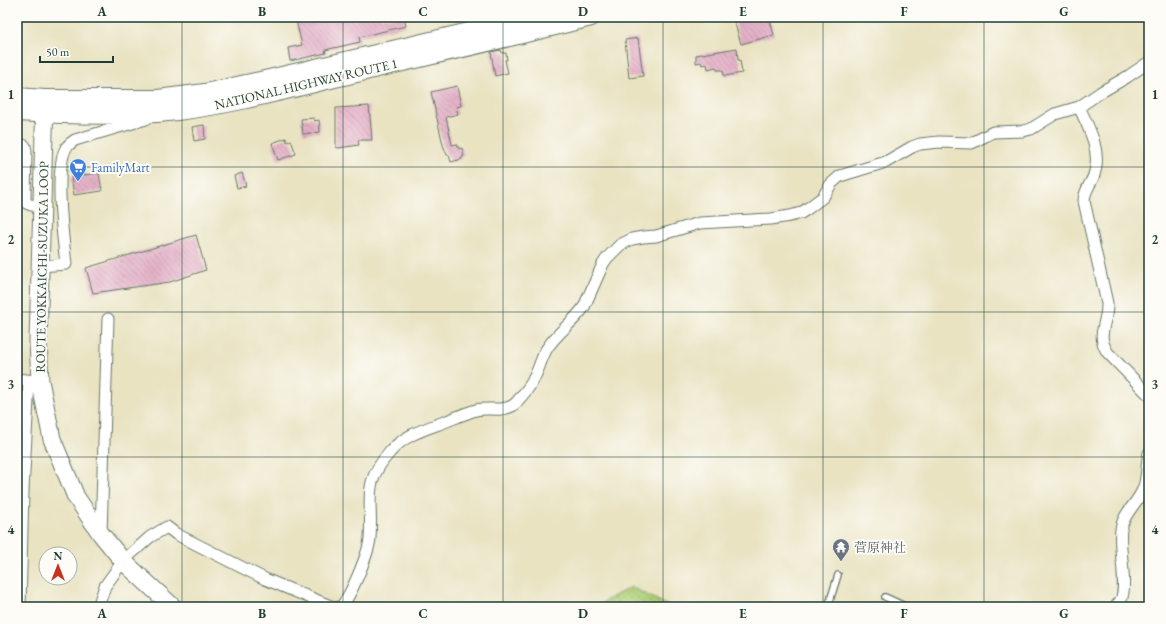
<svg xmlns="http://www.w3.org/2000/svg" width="1166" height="624" font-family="'EB Garamond','Noto Serif JP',serif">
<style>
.park{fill:url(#park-dots);stroke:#668554}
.building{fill:url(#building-back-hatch)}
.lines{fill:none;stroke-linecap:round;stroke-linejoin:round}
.service-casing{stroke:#676;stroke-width:8}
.minor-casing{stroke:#676;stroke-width:13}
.primary-casing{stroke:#676;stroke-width:19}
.trunk-casing{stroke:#676;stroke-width:20}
.service{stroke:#fff;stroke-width:5.5}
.minor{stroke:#fff;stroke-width:11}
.primary{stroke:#fff;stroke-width:17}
.trunk{stroke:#fff;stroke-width:18}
.grid{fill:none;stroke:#1f3d34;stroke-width:1;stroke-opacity:0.55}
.labels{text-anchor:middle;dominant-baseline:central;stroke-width:4;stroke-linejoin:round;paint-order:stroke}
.street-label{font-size:13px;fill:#1f3d34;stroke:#fdfcf7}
.shop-label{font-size:13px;fill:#366cbe;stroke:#fdfcf7;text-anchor:start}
.worship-label{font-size:13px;fill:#5b616d;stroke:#fdfcf7;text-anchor:start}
.neatline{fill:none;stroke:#1f3d34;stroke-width:1.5}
.grid-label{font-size:13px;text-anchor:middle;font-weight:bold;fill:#1f3d34}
</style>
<defs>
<pattern id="park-dots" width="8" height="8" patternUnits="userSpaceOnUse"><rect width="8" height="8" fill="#accd75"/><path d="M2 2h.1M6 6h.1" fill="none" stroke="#8ba861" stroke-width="1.8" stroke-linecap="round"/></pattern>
<pattern id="building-back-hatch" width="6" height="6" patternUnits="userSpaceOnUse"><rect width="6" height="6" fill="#e4b1c8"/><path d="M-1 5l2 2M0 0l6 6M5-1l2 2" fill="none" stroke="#b891a3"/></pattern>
</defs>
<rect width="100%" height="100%" fill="#fdfcf7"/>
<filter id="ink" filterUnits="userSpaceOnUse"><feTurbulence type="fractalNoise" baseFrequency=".025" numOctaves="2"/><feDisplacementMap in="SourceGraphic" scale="8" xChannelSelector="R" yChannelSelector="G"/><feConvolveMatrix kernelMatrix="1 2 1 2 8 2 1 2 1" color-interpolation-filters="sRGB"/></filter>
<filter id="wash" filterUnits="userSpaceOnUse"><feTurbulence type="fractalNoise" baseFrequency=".012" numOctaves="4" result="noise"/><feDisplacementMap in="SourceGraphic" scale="16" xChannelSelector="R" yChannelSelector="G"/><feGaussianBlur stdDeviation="0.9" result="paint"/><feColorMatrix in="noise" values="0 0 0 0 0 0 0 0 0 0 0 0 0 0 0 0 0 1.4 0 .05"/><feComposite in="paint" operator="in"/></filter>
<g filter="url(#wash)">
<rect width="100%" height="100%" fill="#e9e3c2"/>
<!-- park -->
<path class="park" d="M 631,587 L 671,607 L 601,607 L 603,602 Z"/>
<g id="blocks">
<!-- building -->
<path class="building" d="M 295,17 L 404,17 L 406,26 L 359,37 L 360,42 L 325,50 L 326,53 L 290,61 L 288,48 L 302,45 Z
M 733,17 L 769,17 L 774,35 L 741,44 Z
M 638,38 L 643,76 L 629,78 L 625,40 Z
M 737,48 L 738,60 L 740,60 L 742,73 L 724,76 L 723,70 L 717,70 L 716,67 L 708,69 L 707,64 L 702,65 L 701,62 L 696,63 L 696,55 Z
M 501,50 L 502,53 L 506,53 L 507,60 L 505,60 L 508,73 L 495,76 L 491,52 Z
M 457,86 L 461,106 L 456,107 L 458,114 L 446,117 L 452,145 L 457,144 L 459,149 L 462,148 L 464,156 L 462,157 L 462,159 L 451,162 L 449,155 L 447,155 L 443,145 L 431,92 Z
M 369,106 L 372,140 L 358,140 L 359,145 L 338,148 L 336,147 L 336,108 Z
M 314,118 L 314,121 L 319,120 L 320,132 L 303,134 L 301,119 Z
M 204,125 L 205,139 L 194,141 L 192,127 Z
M 286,138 L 287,142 L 291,140 L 296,154 L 278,160 L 272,143 Z
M 99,173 L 102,191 L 74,195 L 71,177 Z
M 242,173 L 246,186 L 237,188 L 234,176 Z
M 196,235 L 206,270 L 170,282 L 93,293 L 86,268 Z"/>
</g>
</g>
<g filter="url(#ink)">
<use href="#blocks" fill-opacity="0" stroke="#676" stroke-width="1"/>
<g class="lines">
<!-- service casing -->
<g class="service-casing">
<path id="service" d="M 885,597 L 907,607
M 828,607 L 838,575"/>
</g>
<!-- minor casing -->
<g class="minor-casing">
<path id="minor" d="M 1079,107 C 1089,128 1102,152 1094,175 C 1091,184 1084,191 1084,201 L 1107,303 C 1108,323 1095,335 1108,353 L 1149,395
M 17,142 L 25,146 L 26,151 L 25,198 L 26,203 L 31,205 L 43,206
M 41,266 L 66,264 C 63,238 54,170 66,148 C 68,145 72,142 75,140 L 146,119
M 17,379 L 36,381
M 101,533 L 108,319
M 20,607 L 23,491 L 29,381
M 98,607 L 105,586 L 123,561 L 150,537 L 167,527 L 176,534 L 265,579 L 333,607
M 341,607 C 351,595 369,553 370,538 C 373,500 361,484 390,452 C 405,434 426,429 447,421 C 457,417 466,413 476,410 C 487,407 501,412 512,406 C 515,404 518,401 520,398 C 525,392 531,386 534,378 C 539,369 541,359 546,350 C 556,333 573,323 584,307 L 603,264 L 607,258 L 620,245 L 632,239 L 643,237 L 656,236 L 700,223 L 771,219 L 790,216 L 801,213 L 807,209 L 823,197 L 831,184 L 840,176 L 886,162 L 912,147 L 920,144 L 939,142 L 972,143 L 993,132 L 1023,131 L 1031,129 L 1055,114 L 1079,107 L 1101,92 L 1127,77 L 1149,62
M 1115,607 C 1117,605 1120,602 1121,600 C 1128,584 1118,548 1121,529 C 1123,513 1138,503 1143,489 C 1148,478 1146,465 1149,453"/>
</g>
<!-- primary casing -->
<g class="primary-casing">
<path id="primary" d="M 45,99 L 38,341 L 40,381 L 52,439 L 76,497 L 101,534 L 123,561 L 173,607"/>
</g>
<!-- trunk casing -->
<g class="trunk-casing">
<path id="trunk" d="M 17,97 L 45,99 L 158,99 L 205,93 L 269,79 L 533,17
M 17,112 C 68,115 127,117 177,111 C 236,104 295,87 352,74 C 432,55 512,37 591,17"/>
</g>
<!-- service -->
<use href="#service" class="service"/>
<!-- minor -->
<use href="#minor" class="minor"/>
<!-- primary -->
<use href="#primary" class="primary"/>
<!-- trunk -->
<use href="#trunk" class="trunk"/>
</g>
</g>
<!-- grid -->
<path class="grid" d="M 182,17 L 182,607M 343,17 L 343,607M 503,17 L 503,607M 663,17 L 663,607M 823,17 L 823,607M 984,17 L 984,607M 17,167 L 1149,167M 17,312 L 1149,312M 17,457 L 1149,457"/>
<!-- icons -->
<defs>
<g id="supermarket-pin" transform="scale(0.9)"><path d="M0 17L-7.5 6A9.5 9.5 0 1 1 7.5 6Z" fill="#3f7fe0" stroke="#fdfcf7"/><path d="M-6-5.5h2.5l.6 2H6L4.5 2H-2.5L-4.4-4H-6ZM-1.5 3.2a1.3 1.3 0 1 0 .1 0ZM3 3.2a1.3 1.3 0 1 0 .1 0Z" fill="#fff"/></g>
<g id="temple-pin" transform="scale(0.9)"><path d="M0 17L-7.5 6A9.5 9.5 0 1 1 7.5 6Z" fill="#6b7280" stroke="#fdfcf7"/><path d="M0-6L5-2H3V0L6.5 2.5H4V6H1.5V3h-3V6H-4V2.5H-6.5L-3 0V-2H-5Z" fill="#fff"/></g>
</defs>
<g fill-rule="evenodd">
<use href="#supermarket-pin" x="78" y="167"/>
<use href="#temple-pin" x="841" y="547"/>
</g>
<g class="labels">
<!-- street labels -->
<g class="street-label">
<text transform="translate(306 84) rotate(-13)">NATIONAL HIGHWAY ROUTE 1</text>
<text transform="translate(42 267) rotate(-89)">ROUTE YOKKAICHI-SUZUKA LOOP</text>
</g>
<!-- shop labels -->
<g class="shop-label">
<text x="91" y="167">FamilyMart</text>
</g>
<!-- worship labels -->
<g class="worship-label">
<text x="854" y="547">菅原神社</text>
</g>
</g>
<!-- margin -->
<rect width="1166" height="624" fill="none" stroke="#fdfcf7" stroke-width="44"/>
<!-- north arrow -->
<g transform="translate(58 566)"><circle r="19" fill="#fdfcf7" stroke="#a4b0a9"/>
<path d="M0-3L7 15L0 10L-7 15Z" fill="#c8321e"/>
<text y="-6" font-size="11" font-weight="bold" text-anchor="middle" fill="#1f3d34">N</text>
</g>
<!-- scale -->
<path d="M40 56v6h73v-6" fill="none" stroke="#1f3d34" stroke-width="2"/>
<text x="46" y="56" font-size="12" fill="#1f3d34" stroke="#fdfcf7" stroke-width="3" paint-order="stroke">50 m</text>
<rect x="22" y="22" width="1122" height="580" class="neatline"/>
<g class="grid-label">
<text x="102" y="16">A</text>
<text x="262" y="16">B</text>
<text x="423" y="16">C</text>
<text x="583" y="16">D</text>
<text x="743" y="16">E</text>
<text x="904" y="16">F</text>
<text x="1064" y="16">G</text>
<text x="11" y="99">1</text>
<text x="1155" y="99">1</text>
<text x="11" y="244">2</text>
<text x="1155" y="244">2</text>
<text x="11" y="389">3</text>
<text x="1155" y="389">3</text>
<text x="11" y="534">4</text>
<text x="1155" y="534">4</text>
<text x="102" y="618">A</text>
<text x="262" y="618">B</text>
<text x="423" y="618">C</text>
<text x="583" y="618">D</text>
<text x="743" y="618">E</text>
<text x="904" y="618">F</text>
<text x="1064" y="618">G</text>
</g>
</svg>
